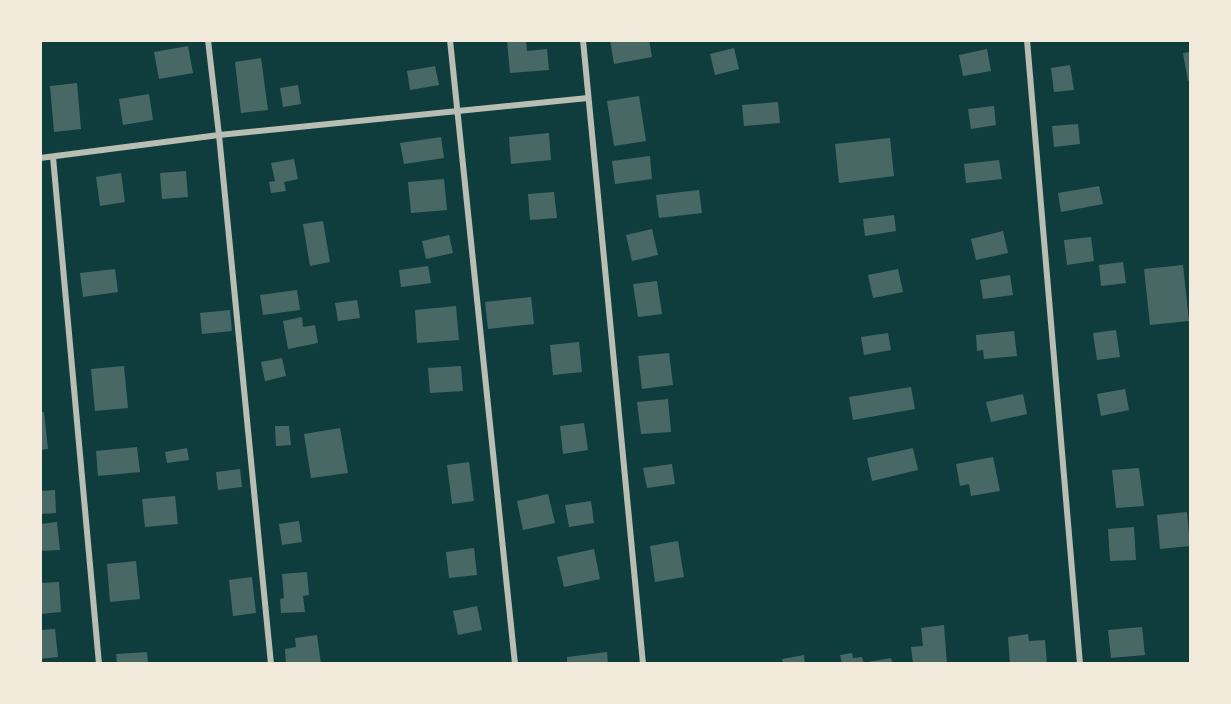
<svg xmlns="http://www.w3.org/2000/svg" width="1231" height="704" font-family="'Noto Serif',serif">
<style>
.building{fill:#486865}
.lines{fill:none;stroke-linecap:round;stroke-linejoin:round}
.minor{stroke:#b8beb3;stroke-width:6}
</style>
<rect width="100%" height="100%" fill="#0f3d3e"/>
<!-- building -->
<path class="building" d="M 507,40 L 526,40 L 527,51 L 547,49 L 549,70 L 510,73 Z
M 610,40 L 649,40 L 652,57 L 614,64 Z
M 188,46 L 193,73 L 159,79 L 154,52 Z
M 734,48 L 739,69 L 715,75 L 710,54 Z
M 987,49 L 991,71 L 963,76 L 959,55 Z
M 1190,52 L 1190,80 L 1188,81 L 1183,53 Z
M 261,58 L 268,110 L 241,113 L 235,62 Z
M 1070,65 L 1074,90 L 1054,92 L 1051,68 Z
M 435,66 L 439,85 L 410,90 L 407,71 Z
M 77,83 L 81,129 L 54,132 L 50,86 Z
M 298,85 L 301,104 L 283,107 L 280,88 Z
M 149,94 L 153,120 L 123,125 L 119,99 Z
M 639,96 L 646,141 L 614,146 L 607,101 Z
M 778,102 L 780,123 L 744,126 L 742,105 Z
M 994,106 L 996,125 L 971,129 L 968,109 Z
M 1078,124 L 1080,144 L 1054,147 L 1052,126 Z
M 549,133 L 551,160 L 511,164 L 509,137 Z
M 441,137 L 444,158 L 404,164 L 400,143 Z
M 890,138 L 894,176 L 839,183 L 835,144 Z
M 650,156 L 652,179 L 615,184 L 612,161 Z
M 294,159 L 298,179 L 284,182 L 286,191 L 271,193 L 269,182 L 275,181 L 271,163 Z
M 999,160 L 1002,179 L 966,183 L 964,164 Z
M 186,171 L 188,197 L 162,199 L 160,173 Z
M 121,173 L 125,202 L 100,206 L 96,177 Z
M 444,179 L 447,210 L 411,213 L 408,182 Z
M 1099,186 L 1103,204 L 1061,212 L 1058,193 Z
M 699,190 L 702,213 L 659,218 L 656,195 Z
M 554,192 L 557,218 L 530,220 L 528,194 Z
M 894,215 L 896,231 L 865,236 L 863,219 Z
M 323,221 L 330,262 L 310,266 L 303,224 Z
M 652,229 L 658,255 L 632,261 L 626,235 Z
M 1003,231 L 1008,253 L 976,260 L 971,239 Z
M 449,235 L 453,253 L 426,259 L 422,241 Z
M 1091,237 L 1094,261 L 1067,265 L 1064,240 Z
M 1123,262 L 1126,283 L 1101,286 L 1099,265 Z
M 1183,265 L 1189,321 L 1150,325 L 1144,269 Z
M 428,266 L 431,283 L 401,287 L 399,270 Z
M 115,269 L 118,292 L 83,297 L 80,273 Z
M 898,269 L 903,292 L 873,298 L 868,275 Z
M 1010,275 L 1013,295 L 983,299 L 980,280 Z
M 657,281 L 662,314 L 638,317 L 633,284 Z
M 297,290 L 300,310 L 263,315 L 260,295 Z
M 531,297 L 534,324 L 488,329 L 485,302 Z
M 357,300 L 360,318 L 338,321 L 335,303 Z
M 456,306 L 459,340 L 417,343 L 415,310 Z
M 230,310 L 232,331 L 202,334 L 200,313 Z
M 302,317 L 303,327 L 315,325 L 318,343 L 288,349 L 283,321 Z
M 1116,330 L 1120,357 L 1097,360 L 1093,333 Z
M 1014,331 L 1017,356 L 984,359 L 983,350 L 977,351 L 976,335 Z
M 888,333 L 891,350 L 864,355 L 861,337 Z
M 579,342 L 582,372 L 553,375 L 550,345 Z
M 669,353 L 673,385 L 642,389 L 638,356 Z
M 282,358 L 286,376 L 265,381 L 261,362 Z
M 124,366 L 128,408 L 95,411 L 91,369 Z
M 461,366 L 463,391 L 430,393 L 428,368 Z
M 911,387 L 915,409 L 853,420 L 849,397 Z
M 1125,389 L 1129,410 L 1101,416 L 1097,394 Z
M 1023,394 L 1027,414 L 991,422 L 986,402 Z
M 668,399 L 671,432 L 641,434 L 637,402 Z
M 40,412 L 44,412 L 48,449 L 40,450 Z
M 584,423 L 588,450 L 563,454 L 560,426 Z
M 275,426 L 289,426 L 291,445 L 276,446 Z
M 340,428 L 348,473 L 311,478 L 304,434 Z
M 137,447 L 140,472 L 98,476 L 96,451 Z
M 187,448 L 189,460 L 167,463 L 165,452 Z
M 913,448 L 918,470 L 872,481 L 867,458 Z
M 993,457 L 1000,491 L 971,496 L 969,484 L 960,486 L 956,464 Z
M 469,462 L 474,501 L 452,504 L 447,465 Z
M 672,464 L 675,484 L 647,488 L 643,468 Z
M 1139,468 L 1144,506 L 1116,508 L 1112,470 Z
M 240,469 L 242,487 L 218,490 L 216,472 Z
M 55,490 L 56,513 L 40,514 L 40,491 Z
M 548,494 L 555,523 L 523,530 L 517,501 Z
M 175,496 L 178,524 L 145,527 L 142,499 Z
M 591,501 L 594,523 L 569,527 L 565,505 Z
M 1187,512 L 1190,546 L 1160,549 L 1157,515 Z
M 299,521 L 302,542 L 282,545 L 279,524 Z
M 57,522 L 60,550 L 40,551 L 40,524 Z
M 1134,527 L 1136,560 L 1110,561 L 1108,529 Z
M 678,541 L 684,577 L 655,582 L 650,546 Z
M 474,548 L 477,575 L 449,578 L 446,552 Z
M 594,549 L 600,579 L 564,587 L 557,557 Z
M 136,561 L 140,599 L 110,602 L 107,564 Z
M 307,572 L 309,595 L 303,596 L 305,612 L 281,613 L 280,599 L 284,598 L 282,574 Z
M 252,577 L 256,613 L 233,616 L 229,580 Z
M 59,582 L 61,612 L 40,614 L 40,583 Z
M 477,606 L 482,630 L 458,635 L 453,611 Z
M 944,625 L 947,664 L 913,664 L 911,647 L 923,646 L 921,628 Z
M 1142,627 L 1145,655 L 1111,658 L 1108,630 Z
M 55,629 L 58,657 L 40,659 L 40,630 Z
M 1028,634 L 1029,641 L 1045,640 L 1047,664 L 1010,664 L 1008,637 Z
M 317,635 L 321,664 L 286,664 L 285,649 L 296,647 L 295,638 Z
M 147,652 L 148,664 L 117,664 L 116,654 Z
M 607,652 L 608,664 L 567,664 L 567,657 Z
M 852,653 L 853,658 L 862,657 L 864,664 L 842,664 L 840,655 Z
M 804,655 L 805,664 L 783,664 L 782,659 Z
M 891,658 L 893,664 L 868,664 L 868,662 Z"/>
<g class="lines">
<!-- minor -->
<path class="minor" d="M 208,40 L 219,135 L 271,664
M 450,40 L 515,664
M 583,40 L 643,664
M 1027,40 L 1080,664
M 53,157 L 99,664
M 40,158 L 219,135 L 588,98"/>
</g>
<!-- border -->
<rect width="1231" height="704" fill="none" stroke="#f1e9da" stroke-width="84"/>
</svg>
